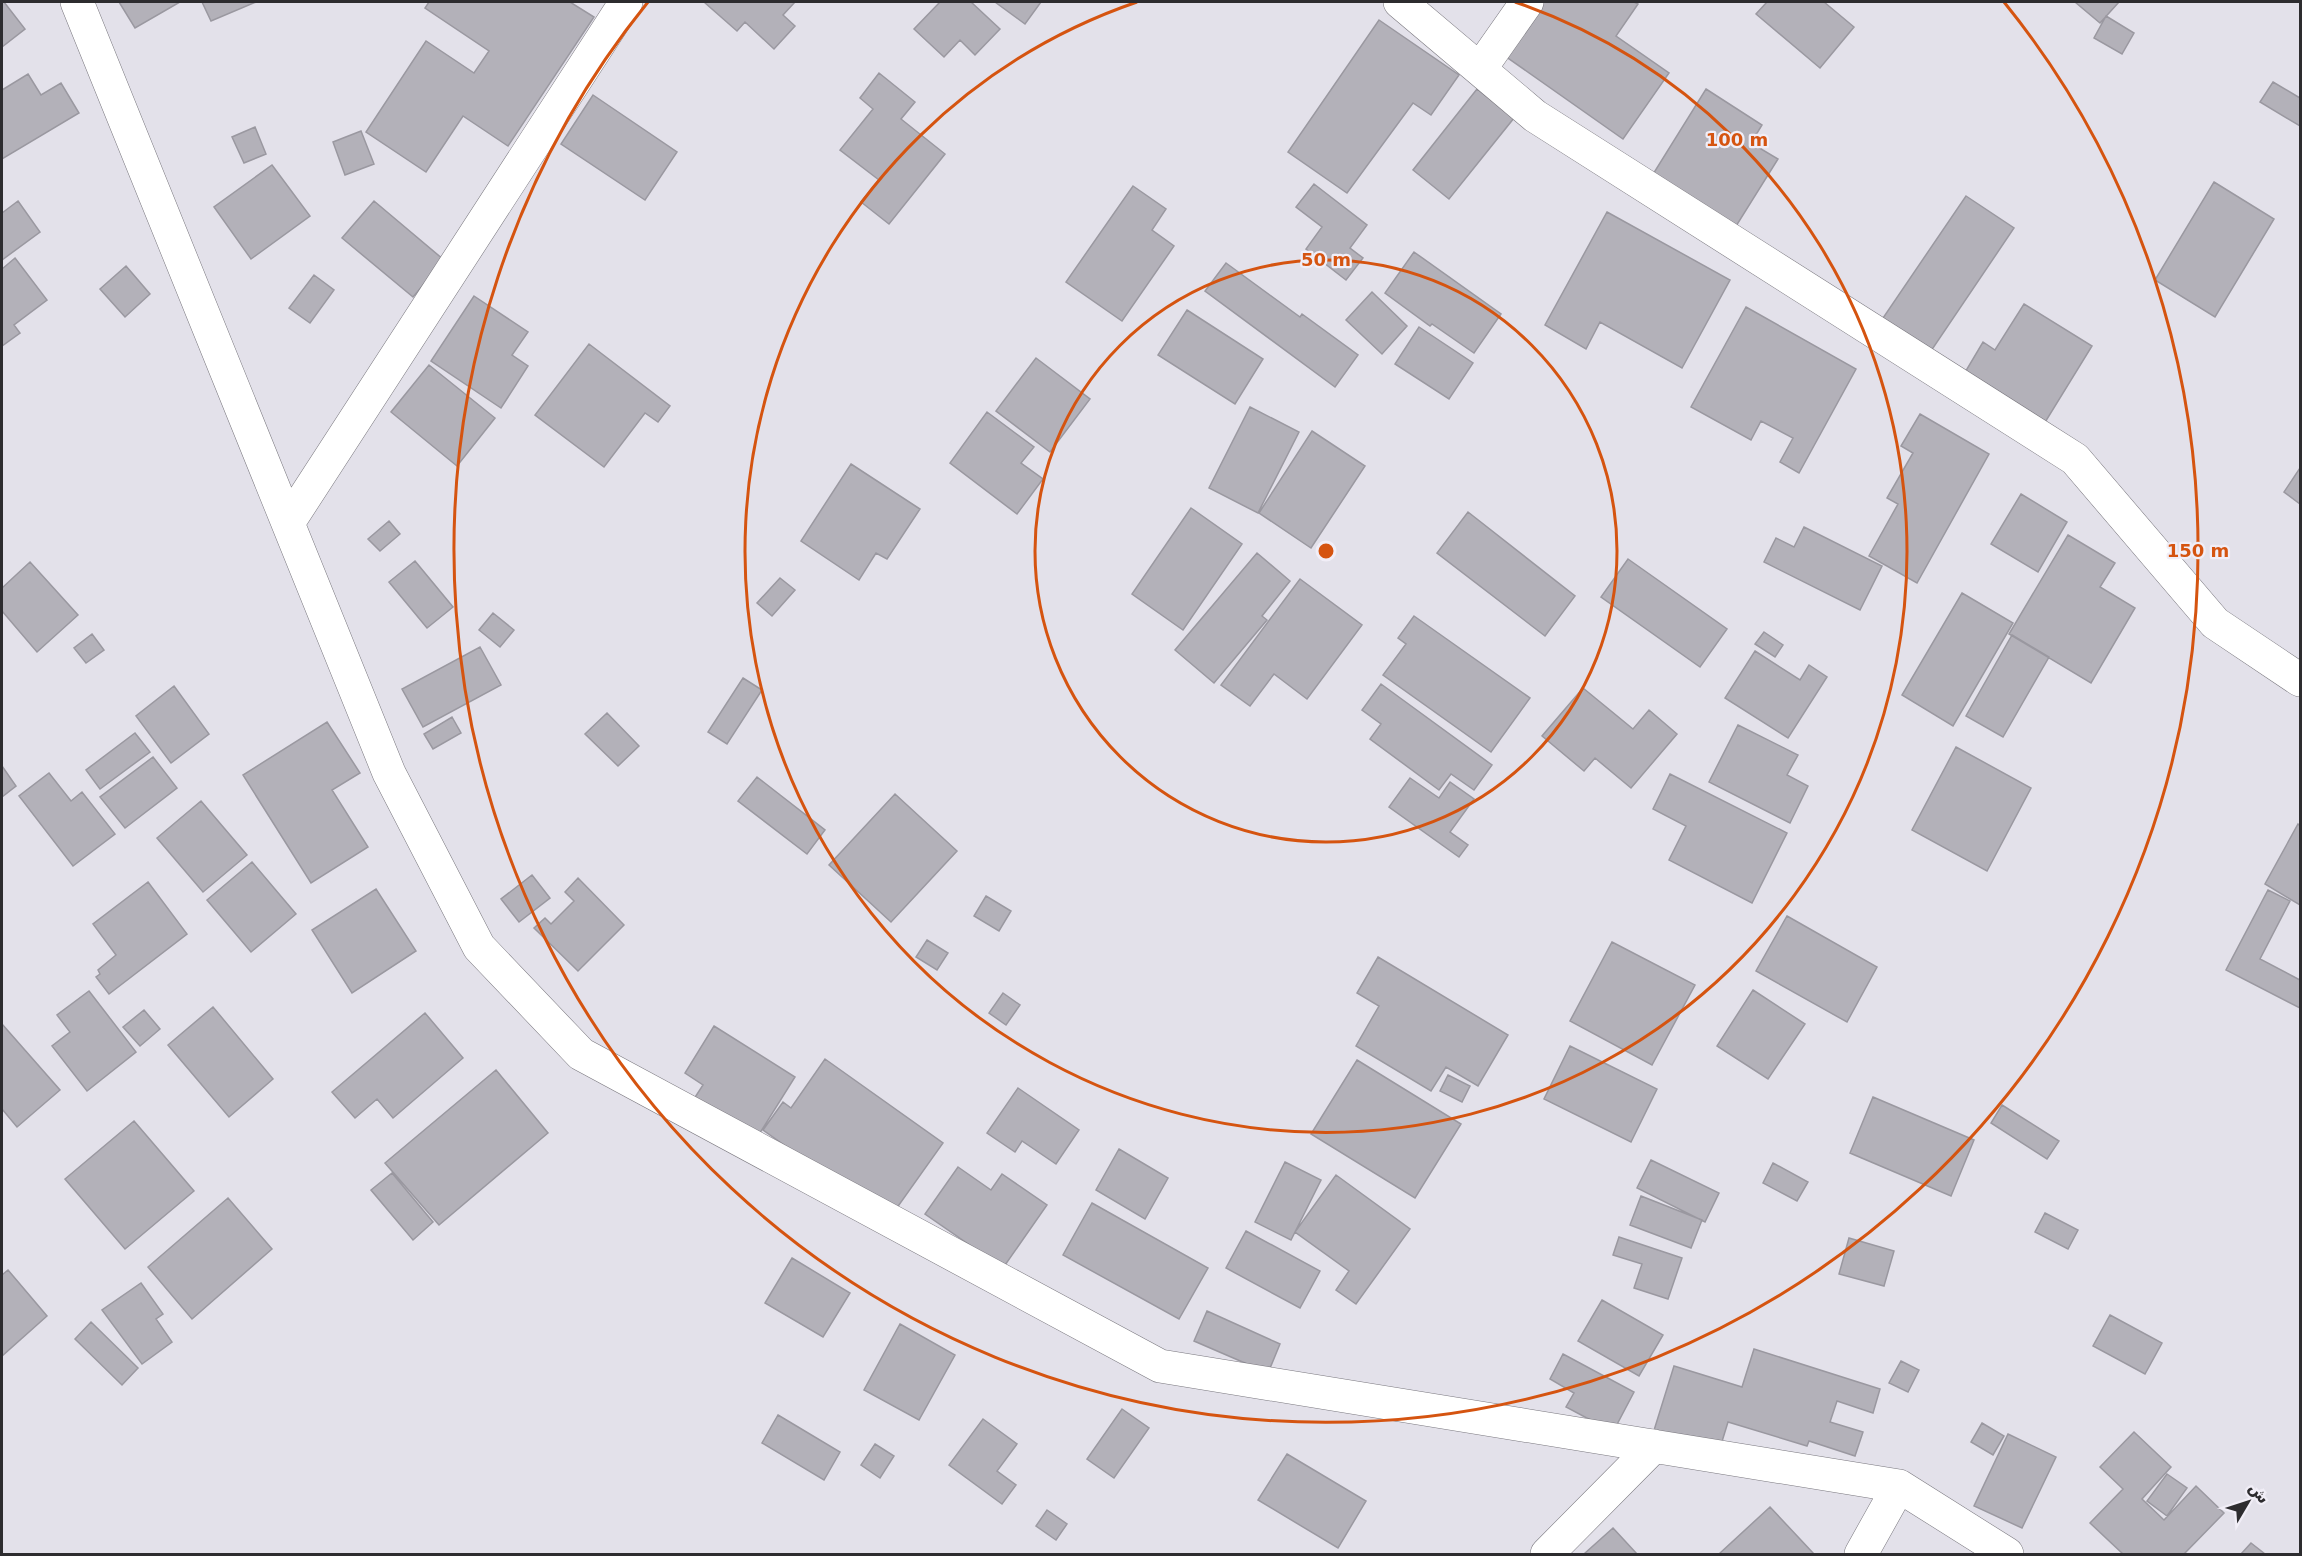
<svg xmlns="http://www.w3.org/2000/svg" width="2302" height="1556" font-family="'DejaVu Sans',Cairo,sans-serif">
<style>
.building{fill:#b3b1b9;stroke:#9a98a0;stroke-width:1.5}
.lines{fill:none;stroke-linecap:round;stroke-linejoin:round}
.street-casing{stroke:#79777e;stroke-width:34}
.street{stroke:#fff;stroke-width:33}
.ring{fill:none;stroke:#d55410;stroke-width:3}
.centre{fill:#d55410;stroke:#f1eef7;stroke-width:3}
.ring-label{font-size:18px;text-anchor:middle;font-weight:bold;fill:#d55410;stroke:#f1eef7;stroke-width:4.5;stroke-linejoin:round;paint-order:stroke}
</style>
<rect width="100%" height="100%" fill="#e3e1ea"/>
<!-- building -->
<path class="building" d="M 2,2 L 4,2 L 25,29 L 2,47 Z
M 119,2 L 180,2 L 135,28 Z
M 202,2 L 256,2 L 211,21 Z
M 429,2 L 570,2 L 594,17 L 508,146 L 463,116 L 426,172 L 366,132 L 426,41 L 474,73 L 489,51 L 425,8 Z
M 704,2 L 795,2 L 783,15 L 795,26 L 774,49 L 745,22 L 737,31 Z
M 940,2 L 971,2 L 1000,29 L 975,55 L 960,40 L 944,57 L 914,29 Z
M 995,2 L 1041,2 L 1025,24 Z
M 1543,2 L 1634,2 L 1638,4 L 1616,36 L 1669,73 L 1623,139 L 1505,56 Z
M 1767,2 L 1824,2 L 1854,27 L 1820,68 L 1756,14 Z
M 2075,2 L 2119,2 L 2100,23 Z
M 2106,16 L 2134,33 L 2122,54 L 2094,38 Z
M 1379,20 L 1459,75 L 1431,115 L 1413,103 L 1347,193 L 1288,152 Z
M 879,73 L 915,102 L 901,119 L 945,154 L 889,224 L 861,202 L 879,180 L 840,150 L 873,109 L 860,98 Z
M 28,74 L 41,95 L 61,83 L 79,113 L 2,159 L 2,90 Z
M 2273,82 L 2300,98 L 2300,126 L 2260,102 Z
M 1477,89 L 1514,118 L 1449,199 L 1413,170 Z
M 1706,89 L 1762,125 L 1751,143 L 1778,159 L 1733,231 L 1650,179 Z
M 593,95 L 677,152 L 645,200 L 561,144 Z
M 255,127 L 266,154 L 244,163 L 232,137 Z
M 361,131 L 374,164 L 345,175 L 333,142 Z
M 272,165 L 310,216 L 251,259 L 214,207 Z
M 2214,182 L 2274,219 L 2215,317 L 2155,280 Z
M 1314,184 L 1367,225 L 1350,248 L 1363,258 L 1346,280 L 1306,249 L 1322,227 L 1296,207 Z
M 1133,186 L 1166,209 L 1152,230 L 1174,246 L 1122,321 L 1066,282 Z
M 1966,196 L 2014,228 L 1931,351 L 1883,318 Z
M 18,201 L 40,232 L 2,260 L 2,213 Z
M 374,201 L 444,260 L 413,297 L 342,238 Z
M 1607,212 L 1730,280 L 1682,368 L 1600,322 L 1586,349 L 1545,325 Z
M 1414,252 L 1501,314 L 1474,353 L 1432,324 L 1430,326 L 1385,293 Z
M 15,258 L 47,300 L 14,325 L 20,333 L 2,346 L 2,269 Z
M 1226,263 L 1300,317 L 1302,314 L 1358,355 L 1335,387 L 1205,291 Z
M 126,266 L 150,294 L 125,317 L 100,289 Z
M 314,275 L 334,290 L 310,323 L 289,308 Z
M 1372,292 L 1407,326 L 1382,354 L 1346,320 Z
M 474,296 L 528,332 L 512,355 L 528,366 L 501,408 L 431,361 Z
M 2024,304 L 2092,346 L 2044,424 L 1964,374 L 1983,342 L 1995,350 Z
M 1746,307 L 1856,369 L 1799,473 L 1780,462 L 1793,438 L 1761,421 L 1751,440 L 1691,407 Z
M 1187,310 L 1263,359 L 1235,404 L 1158,355 Z
M 1419,327 L 1473,363 L 1449,399 L 1395,364 Z
M 589,344 L 670,406 L 658,422 L 645,413 L 604,467 L 535,415 Z
M 1036,358 L 1090,399 L 1050,452 L 996,411 Z
M 429,365 L 495,418 L 457,466 L 391,412 Z
M 1250,407 L 1299,432 L 1258,513 L 1209,488 Z
M 987,412 L 1034,447 L 1021,463 L 1043,479 L 1017,514 L 950,463 Z
M 1920,414 L 1989,454 L 1917,583 L 1869,556 L 1898,504 L 1887,498 L 1913,453 L 1901,446 Z
M 1312,431 L 1365,466 L 1311,548 L 1259,513 Z
M 851,464 L 920,509 L 887,559 L 876,553 L 859,580 L 801,541 Z
M 2300,468 L 2300,504 L 2284,492 Z
M 2021,494 L 2067,522 L 2038,572 L 1991,544 Z
M 1191,508 L 1242,544 L 1183,630 L 1132,594 Z
M 1468,512 L 1575,596 L 1545,636 L 1437,553 Z
M 389,521 L 400,534 L 380,551 L 368,539 Z
M 1804,527 L 1882,566 L 1860,610 L 1764,562 L 1776,538 L 1794,547 Z
M 2068,535 L 2115,563 L 2100,587 L 2135,608 L 2091,683 L 2009,634 Z
M 1257,553 L 1290,581 L 1262,616 L 1267,620 L 1214,683 L 1175,650 Z
M 1628,559 L 1727,629 L 1700,667 L 1601,597 Z
M 415,561 L 453,607 L 427,628 L 389,582 Z
M 30,562 L 78,615 L 37,652 L 2,611 L 2,588 Z
M 780,578 L 795,590 L 772,616 L 757,603 Z
M 1300,579 L 1362,625 L 1307,699 L 1274,674 L 1250,706 L 1221,685 Z
M 1962,593 L 2013,623 L 1953,726 L 1902,695 Z
M 493,613 L 514,630 L 500,647 L 479,630 Z
M 1414,616 L 1530,698 L 1491,752 L 1383,675 L 1406,644 L 1398,638 Z
M 1764,632 L 1783,645 L 1775,657 L 1755,644 Z
M 92,634 L 104,650 L 86,663 L 74,648 Z
M 2012,635 L 2049,657 L 2003,737 L 1966,716 Z
M 480,647 L 501,685 L 423,727 L 402,689 Z
M 1755,651 L 1800,680 L 1809,665 L 1827,677 L 1788,738 L 1725,698 Z
M 743,678 L 762,690 L 727,744 L 708,732 Z
M 1381,684 L 1492,765 L 1474,790 L 1451,774 L 1439,790 L 1370,739 L 1381,724 L 1362,710 Z
M 174,686 L 209,734 L 171,763 L 136,716 Z
M 1583,688 L 1633,729 L 1649,710 L 1677,734 L 1631,788 L 1595,758 L 1584,771 L 1542,736 Z
M 607,713 L 639,746 L 618,766 L 585,734 Z
M 452,717 L 461,733 L 433,749 L 424,734 Z
M 327,722 L 360,773 L 332,790 L 368,847 L 311,883 L 243,775 Z
M 1738,725 L 1798,755 L 1787,775 L 1808,786 L 1790,823 L 1709,782 Z
M 135,733 L 150,752 L 100,789 L 86,770 Z
M 1956,747 L 2031,788 L 1987,871 L 1912,830 Z
M 153,757 L 177,788 L 125,828 L 100,797 Z
M 2,766 L 16,786 L 2,797 Z
M 49,773 L 71,801 L 82,792 L 115,834 L 73,866 L 19,796 Z
M 1670,774 L 1787,833 L 1752,903 L 1669,860 L 1686,826 L 1653,809 Z
M 757,777 L 825,830 L 807,854 L 738,801 Z
M 1410,778 L 1439,798 L 1450,782 L 1474,799 L 1450,832 L 1468,845 L 1459,857 L 1389,807 Z
M 895,794 L 957,851 L 891,922 L 829,865 Z
M 201,801 L 247,855 L 203,892 L 157,838 Z
M 2298,824 L 2300,826 L 2300,905 L 2265,884 Z
M 252,862 L 296,914 L 251,952 L 207,900 Z
M 532,875 L 550,898 L 519,922 L 501,899 Z
M 578,878 L 624,925 L 578,971 L 534,928 L 545,918 L 551,924 L 574,901 L 565,892 Z
M 148,882 L 187,934 L 109,994 L 96,977 L 100,974 L 98,970 L 116,955 L 93,924 Z
M 376,889 L 416,951 L 352,993 L 312,930 Z
M 2268,890 L 2290,901 L 2260,959 L 2300,980 L 2300,1008 L 2226,970 Z
M 986,896 L 1011,911 L 999,931 L 974,916 Z
M 1787,916 L 1877,967 L 1847,1022 L 1756,971 Z
M 927,940 L 948,953 L 937,970 L 916,957 Z
M 1612,942 L 1695,985 L 1652,1065 L 1570,1021 Z
M 1378,957 L 1508,1035 L 1478,1086 L 1446,1067 L 1431,1091 L 1356,1046 L 1379,1006 L 1357,993 Z
M 1753,990 L 1805,1024 L 1768,1079 L 1717,1046 Z
M 89,991 L 136,1052 L 87,1091 L 52,1046 L 70,1032 L 57,1015 Z
M 1003,993 L 1020,1005 L 1006,1025 L 989,1013 Z
M 213,1007 L 273,1079 L 229,1117 L 168,1045 Z
M 144,1010 L 160,1029 L 140,1046 L 123,1027 Z
M 425,1013 L 463,1058 L 393,1118 L 377,1099 L 355,1118 L 332,1092 Z
M 2,1024 L 60,1090 L 17,1127 L 2,1109 Z
M 714,1026 L 795,1077 L 753,1144 L 690,1105 L 703,1085 L 685,1073 Z
M 1570,1046 L 1657,1089 L 1631,1142 L 1544,1099 Z
M 825,1059 L 943,1143 L 889,1219 L 763,1130 L 783,1102 L 791,1108 Z
M 1357,1060 L 1461,1124 L 1415,1198 L 1311,1134 Z
M 496,1070 L 548,1133 L 439,1225 L 385,1163 Z
M 1448,1075 L 1470,1086 L 1462,1102 L 1440,1091 Z
M 1018,1088 L 1079,1130 L 1056,1164 L 1022,1141 L 1015,1152 L 987,1133 Z
M 1873,1097 L 1974,1140 L 1951,1196 L 1850,1153 Z
M 2002,1105 L 2059,1141 L 2047,1159 L 1991,1123 Z
M 134,1121 L 194,1191 L 125,1249 L 65,1179 Z
M 1119,1149 L 1168,1178 L 1145,1219 L 1096,1190 Z
M 1651,1160 L 1719,1193 L 1705,1222 L 1637,1188 Z
M 1285,1162 L 1321,1180 L 1291,1240 L 1255,1222 Z
M 1773,1163 L 1808,1182 L 1797,1201 L 1763,1183 Z
M 958,1167 L 991,1190 L 1002,1174 L 1047,1205 L 1003,1268 L 925,1214 Z
M 392,1173 L 433,1222 L 413,1240 L 371,1190 Z
M 1336,1175 L 1410,1229 L 1356,1304 L 1336,1290 L 1349,1271 L 1295,1232 Z
M 1641,1196 L 1702,1220 L 1691,1248 L 1630,1225 Z
M 228,1198 L 272,1249 L 192,1319 L 148,1267 Z
M 1092,1203 L 1208,1268 L 1179,1319 L 1063,1255 Z
M 2045,1213 L 2078,1230 L 2068,1249 L 2035,1232 Z
M 1246,1231 L 1320,1271 L 1300,1308 L 1226,1268 Z
M 1619,1237 L 1682,1258 L 1668,1299 L 1634,1288 L 1642,1264 L 1613,1255 Z
M 1849,1238 L 1894,1251 L 1884,1286 L 1839,1274 Z
M 792,1258 L 850,1293 L 823,1337 L 765,1303 Z
M 8,1270 L 47,1316 L 2,1356 L 2,1275 Z
M 141,1283 L 163,1314 L 156,1319 L 172,1342 L 142,1364 L 102,1310 Z
M 1602,1300 L 1663,1335 L 1639,1376 L 1578,1341 Z
M 1207,1311 L 1280,1344 L 1268,1373 L 1194,1341 Z
M 2110,1315 L 2162,1343 L 2145,1374 L 2093,1346 Z
M 91,1322 L 138,1368 L 122,1385 L 75,1339 Z
M 900,1324 L 955,1355 L 919,1420 L 864,1390 Z
M 1754,1349 L 1880,1389 L 1873,1413 L 1837,1401 L 1830,1422 L 1863,1432 L 1855,1456 L 1809,1441 L 1807,1446 L 1728,1422 L 1716,1461 L 1651,1440 L 1674,1366 L 1742,1387 Z
M 1563,1354 L 1634,1392 L 1613,1432 L 1566,1407 L 1574,1393 L 1550,1379 Z
M 1901,1361 L 1919,1370 L 1908,1392 L 1889,1383 Z
M 1122,1409 L 1149,1428 L 1114,1478 L 1087,1459 Z
M 778,1415 L 840,1452 L 824,1480 L 762,1443 Z
M 983,1419 L 1017,1444 L 997,1471 L 1016,1485 L 1002,1504 L 949,1465 Z
M 1982,1423 L 2004,1436 L 1993,1455 L 1971,1442 Z
M 2134,1432 L 2171,1467 L 2142,1499 L 2164,1520 L 2196,1486 L 2224,1513 L 2184,1554 L 2123,1554 L 2090,1523 L 2123,1489 L 2100,1467 Z
M 2008,1434 L 2056,1457 L 2022,1528 L 1974,1506 Z
M 875,1444 L 894,1456 L 880,1478 L 861,1465 Z
M 1287,1454 L 1366,1501 L 1338,1548 L 1258,1500 Z
M 2167,1474 L 2187,1488 L 2167,1516 L 2147,1501 Z
M 1770,1507 L 1814,1554 L 1719,1554 Z
M 1047,1510 L 1067,1524 L 1056,1540 L 1036,1526 Z
M 1613,1528 L 1637,1554 L 1584,1554 Z
M 2251,1543 L 2265,1554 L 2241,1554 Z"/>
<g class="lines">
<!-- street casing -->
<g class="street-casing">
<path id="street" d="M 77,2 L 389,773 L 479,947 L 581,1054 L 1160,1366 L 1899,1486 L 2007,1554
M 1400,2 L 1535,116 L 2075,459 L 2215,623 L 2300,680
M 1480,69 L 1527,2
M 288,523 L 626,2
M 1547,1554 L 1654,1446
M 1861,1554 L 1899,1486"/>
</g>
<!-- street -->
<use href="#street" class="street"/>
</g>
<!-- distance rings -->
<g class="ring">
<circle cx="1326" cy="551" r="291"/>
<path d="M1515 2A581 581 0 1 1 1137 2"/>
<path d="M2004 2A872 872 0 1 1 648 2"/>
</g>
<circle cx="1326" cy="551" r="9" class="centre"/>
<g class="ring-label">
<text x="1737" y="146">100 m</text>
<text x="1326" y="266">50 m</text>
<text x="2198" y="557">150 m</text>
</g>
<!-- border -->
<rect width="2302" height="1556" fill="none" stroke="#2d2c2f" stroke-width="6"/>
<!-- north arrow -->
<g transform="translate(2248 1502) rotate(51)" stroke="#f1eef7" stroke-width="4.5" paint-order="stroke">
<path d="M0-4.5L10 22L0 15L-10 22Z" fill="#2d2c2f"/>
<text y="-9" font-size="16" font-weight="bold" text-anchor="middle" fill="#2d2c2f">ش</text>
</g>
</svg>
